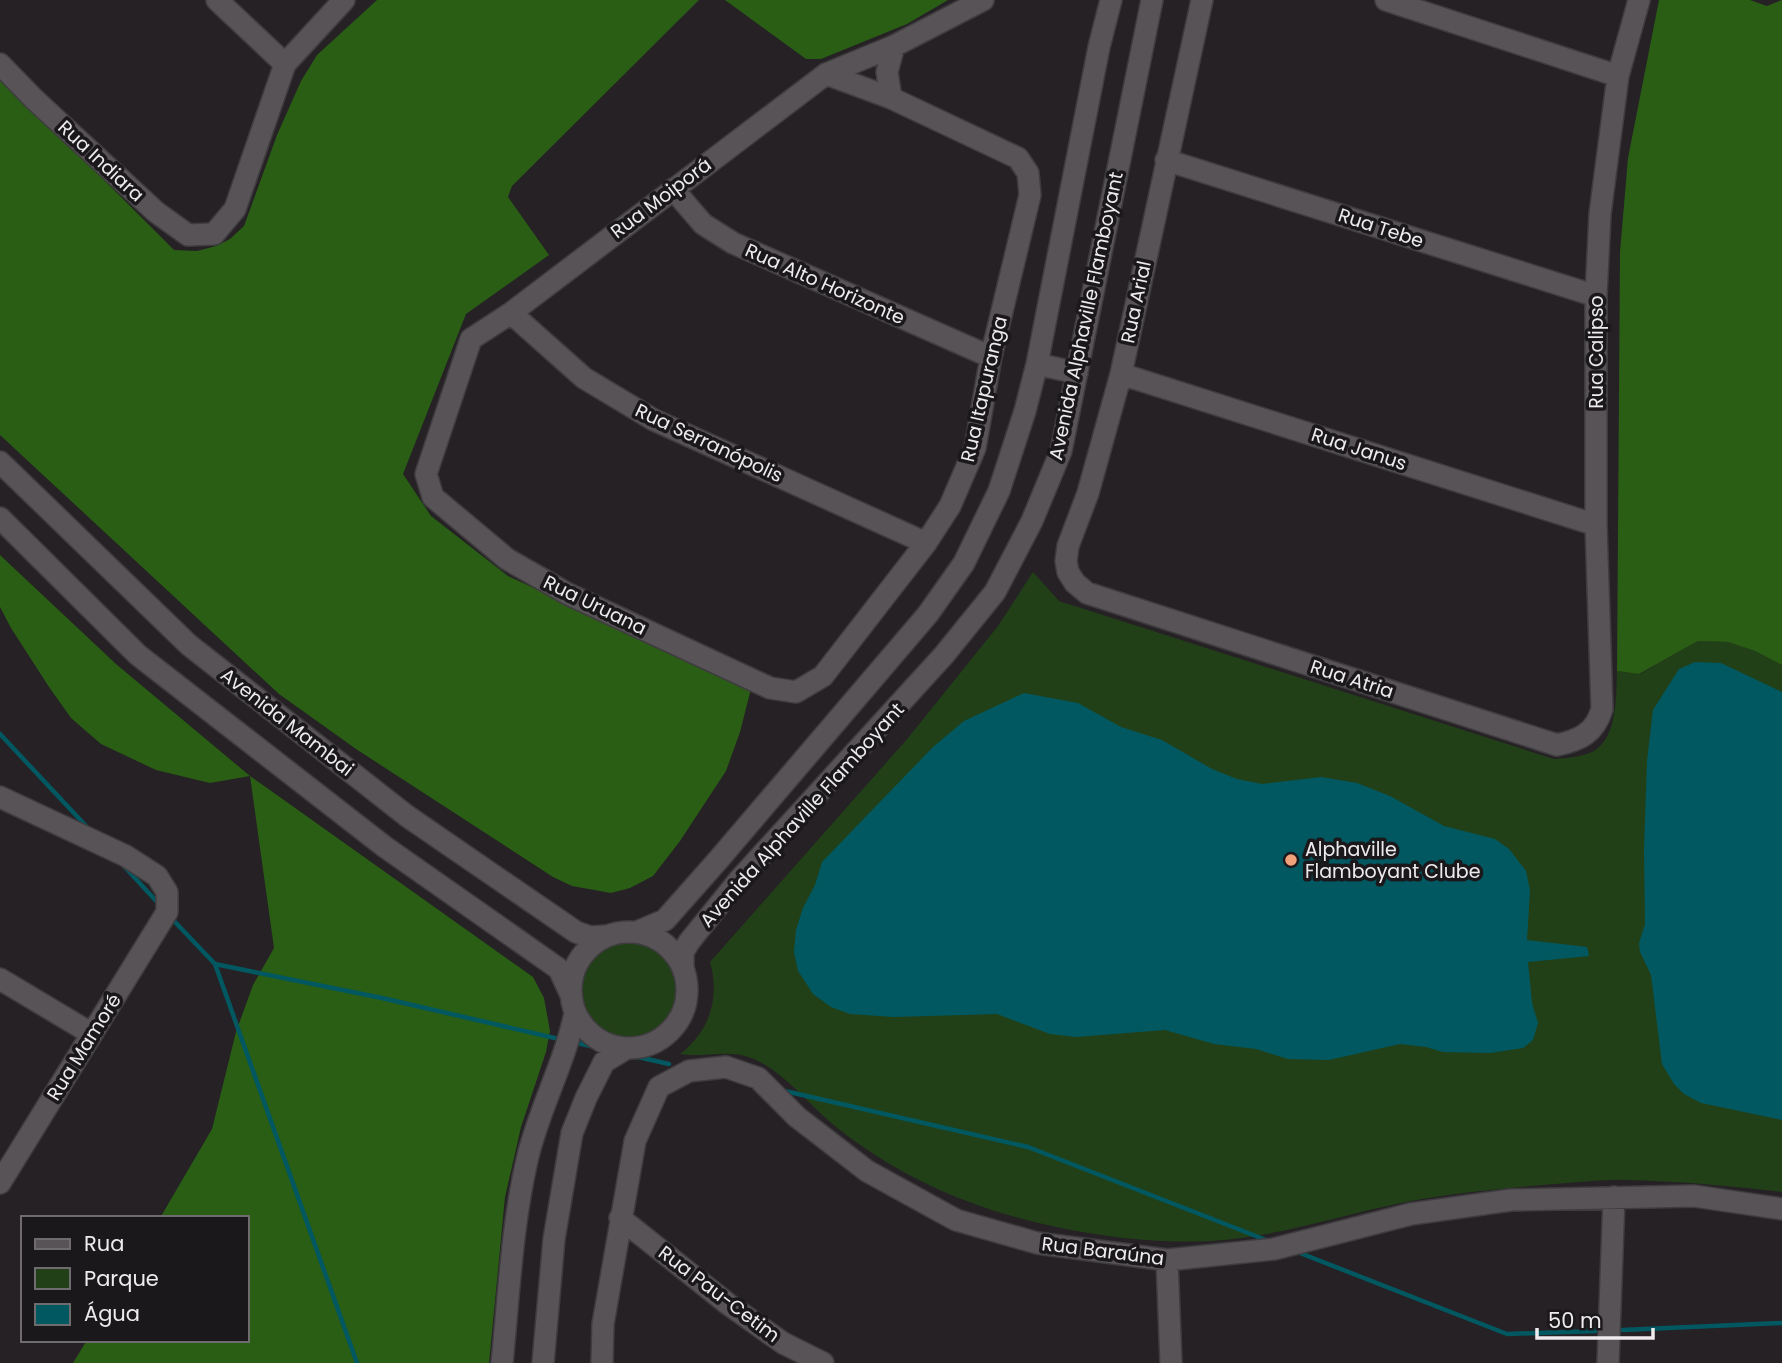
<svg xmlns="http://www.w3.org/2000/svg" width="1782" height="1363" font-family="Poppins,sans-serif">
<style>
.green{fill:#224018}
.forest{fill:#295e14}
.water{fill:#025861}
.lines{fill:none;stroke-linecap:round;stroke-linejoin:round}
.stream{stroke:#025861;stroke-width:4.5}
.minor-casing{stroke:#3f3c3f;stroke-width:24}
.minor{stroke:#575357;stroke-width:21}
.poi-dot{fill:#f1a27b;stroke:#1b181c;stroke-width:2.5}
.labels{text-anchor:middle;dominant-baseline:central;stroke-width:7;stroke-linejoin:round;paint-order:stroke}
.street-label{font-size:19px;fill:#eeebee;stroke:#1b181c}
.poi-label{font-size:19px;fill:#eeebee;stroke:#1b181c;text-anchor:start}
</style>
<rect width="100%" height="100%" fill="#252125"/>
<!-- green -->
<path class="green" d="M 1033,572 L 1059,601 L 1554,759 C 1567,758 1580,757 1592,752 C 1618,739 1616,695 1617,671 L 1640,674 L 1698,641 L 1728,642 L 1755,651 L 1782,665 L 1782,1192 C 1730,1186 1678,1181 1625,1180 C 1606,1179 1586,1182 1567,1183 C 1519,1187 1470,1191 1422,1199 C 1352,1211 1282,1237 1211,1241 C 1173,1243 1132,1240 1095,1234 C 1000,1220 909,1186 835,1126 C 808,1104 785,1073 754,1059 C 729,1048 705,1058 680,1054 C 710,1031 720,998 710,962 L 908,738 L 998,626 Z
M580 990a49 49 0 1 1 98 0a49 49 0 1 1-98 0Z"/>
<!-- forest -->
<path class="forest" d="M 377,0 L 699,0 L 512,186 L 508,197 L 549,255 L 466,314 L 403,474 L 431,516 L 508,576 L 751,689 L 740,732 L 726,771 L 680,841 L 653,876 L 630,888 L 611,893 L 572,886 L 553,877 L 356,749 L 279,694 L 0,435 L 0,76 L 174,250 L 197,251 L 216,246 L 230,239 L 244,226 L 277,135 L 301,81 L 317,55 Z
M 725,0 L 948,0 L 907,24 L 821,59 L 806,59 Z
M 1659,0 L 1750,0 L 1767,6 L 1782,0 L 1782,665 L 1755,651 L 1728,642 L 1698,641 L 1639,674 L 1617,671 L 1620,252 L 1628,158 Z
M 0,555 L 116,664 L 250,776 L 533,977 L 544,998 L 550,1031 L 546,1052 L 521,1127 L 505,1197 L 489,1363 L 73,1363 L 87,1340 L 247,1340 L 247,1218 L 160,1218 L 212,1129 L 236,1032 L 253,985 L 274,948 L 250,776 L 210,783 L 156,770 L 101,744 L 71,718 L 49,687 L 11,628 L 0,607 Z"/>
<!-- water -->
<path class="water" d="M 1695,662 L 1721,663 L 1782,692 L 1782,1120 L 1701,1103 L 1684,1094 L 1674,1084 L 1662,1064 L 1651,975 L 1640,952 L 1639,943 L 1645,924 L 1644,850 L 1647,761 L 1653,710 L 1679,669 Z
M 1024,693 L 1078,703 L 1121,727 L 1162,740 L 1212,769 L 1237,779 L 1262,784 L 1321,777 L 1357,783 L 1390,796 L 1444,826 L 1495,839 L 1509,849 L 1526,871 L 1530,890 L 1527,940 L 1587,947 L 1589,956 L 1528,962 L 1532,1003 L 1538,1023 L 1533,1040 L 1523,1048 L 1490,1053 L 1443,1052 L 1426,1047 L 1400,1044 L 1329,1060 L 1288,1059 L 1256,1049 L 1214,1044 L 1165,1030 L 1076,1037 L 1050,1034 L 997,1014 L 894,1017 L 850,1014 L 831,1007 L 813,994 L 798,971 L 794,952 L 796,930 L 803,908 L 815,885 L 822,862 L 933,747 L 964,721 Z"/>
<g class="lines">
<!-- stream -->
<path class="stream" d="M 0,734 L 86,826
M 123,865 L 158,903
M 175,922 L 215,964 L 357,1363
M 215,964 L 382,998 L 559,1039
M 577,1043 L 595,1047
M 638,1057 L 669,1064
M 785,1091 L 1028,1147 L 1266,1240
M 1300,1253 L 1507,1334 L 1596,1331
M 1622,1330 L 1782,1323"/>
<!-- minor casing -->
<g class="minor-casing">
<path id="minor" d="M 217,0 L 285,64
M 1202,0 L 1121,374 L 1088,493 L 1068,546 L 1066,561 L 1068,572 L 1075,583 L 1087,593 L 1557,745 C 1580,740 1595,733 1602,709 L 1596,525 L 1596,296 L 1600,214 L 1618,76 L 1639,0
M 1386,0 L 1618,76
M 0,64 L 34,99 L 156,212 L 188,235 L 214,234 L 235,209 L 285,64 L 344,0
M 826,74 L 891,98 L 1018,158 L 1028,173 L 1030,195 L 991,357 L 975,448 L 950,506 L 926,543 L 823,676 L 796,692 L 770,688 L 568,594 L 507,559 L 433,497 L 426,474 L 471,339 L 511,313 L 826,74 L 894,46 L 983,0
M 891,98 L 887,72 L 894,46
M 1166,160 L 1596,296
M 673,189 L 703,224 L 733,243 L 991,357
M 511,313 L 584,378 L 654,420 L 926,543
M 1037,364 L 1077,373
M 1121,374 L 1596,525
M 0,462 L 189,645 L 407,816 L 576,932 L 590,937 L 606,936
M 0,518 L 138,655 L 385,847 L 559,969 L 570,993
M 0,797 L 126,856 L 157,876 L 167,892 L 167,912 L 0,1183
M 637,932 L 665,920 L 719,859 L 928,614 L 964,563 L 999,491 L 1025,411 L 1037,364 L 1099,47 L 1111,0
M571 990a58 58 0 1 1 116 0a58 58 0 1 1-116 0Z
M 683,967 L 683,952 L 689,942 L 739,880 L 944,655 L 995,592 L 1032,521 L 1061,451 L 1152,0
M 0,979 L 92,1034
M 620,1218 L 728,1304 L 783,1343 L 823,1363
M 1167,1260 L 1171,1363
M 502,1363 C 509,1294 512,1223 528,1156 C 540,1107 565,1062 575,1013
M 543,1363 L 554,1239 L 572,1133 L 586,1098 L 604,1062 L 627,1048
M 602,1363 L 603,1324 L 635,1141 L 659,1087 L 689,1071 L 726,1067 L 758,1078 L 797,1117 L 867,1171 L 956,1220 L 1037,1243 L 1167,1260 L 1274,1249 L 1411,1214 L 1511,1200 L 1694,1196 L 1782,1209
M 1608,1363 L 1614,1197"/>
</g>
<!-- minor -->
<use href="#minor" class="minor"/>
</g>
<!-- markers -->
<circle class="poi-dot" cx="1291" cy="860" r="7"/>
<g class="labels">
<!-- street labels -->
<g class="street-label">
<text transform="translate(101 161) rotate(43)">Rua Indiara</text>
<text transform="translate(661 198) rotate(-37)">Rua Moiporá</text>
<text transform="translate(1381 228) rotate(18)">Rua Tebe</text>
<text transform="translate(825 284) rotate(24)">Rua Alto Horizonte</text>
<text transform="translate(1136 302) rotate(-78)">Rua Arial</text>
<text transform="translate(1086 316) rotate(-78)">Avenida Alphaville Flamboyant</text>
<text transform="translate(1596 352) rotate(-90)">Rua Calipso</text>
<text transform="translate(984 389) rotate(-77)">Rua Itapuranga</text>
<text transform="translate(709 443) rotate(25)">Rua Serranópolis</text>
<text transform="translate(1359 449) rotate(18)">Rua Janus</text>
<text transform="translate(595 605) rotate(26)">Rua Uruana</text>
<text transform="translate(1352 679) rotate(18)">Rua Atria</text>
<text transform="translate(287 722) rotate(38)">Avenida Mambai</text>
<text transform="translate(802 815) rotate(-48)">Avenida Alphaville Flamboyant</text>
<text transform="translate(84 1047) rotate(-58)">Rua Mamoré</text>
<text transform="translate(1103 1251) rotate(7)">Rua Baraúna</text>
<text transform="translate(719 1294) rotate(37)">Rua Pau-Cetim</text>
</g>
<!-- poi labels -->
<g class="poi-label">
<text x="1305" y="849">Alphaville<tspan x="1305" dy="22">Flamboyant Clube</tspan></text>
</g>
</g>
<!-- legend -->
<rect x="21" y="1216" width="228" height="126" fill="#1b181c" stroke="#6f6c70" stroke-width="2"/>
<rect x="35" y="1239" width="35" height="10" fill="#575357" stroke="#6f6c70" stroke-width="2"/>
<text x="84" y="1251" font-size="21" fill="#eeebee">Rua</text>
<rect x="35" y="1268" width="35" height="21" fill="#224018" stroke="#6f6c70" stroke-width="2"/>
<text x="84" y="1286" font-size="21" fill="#eeebee">Parque</text>
<rect x="35" y="1304" width="35" height="21" fill="#025861" stroke="#6f6c70" stroke-width="2"/>
<text x="84" y="1321" font-size="21" fill="#eeebee">Água</text>
<!-- scale -->
<path d="M1537 1328v10h116v-10" fill="none" stroke="#eeebee" stroke-width="3.5"/>
<text x="1548" y="1328" font-size="21" fill="#eeebee" stroke="#1b181c" stroke-width="5" paint-order="stroke">50 m</text>
</svg>
